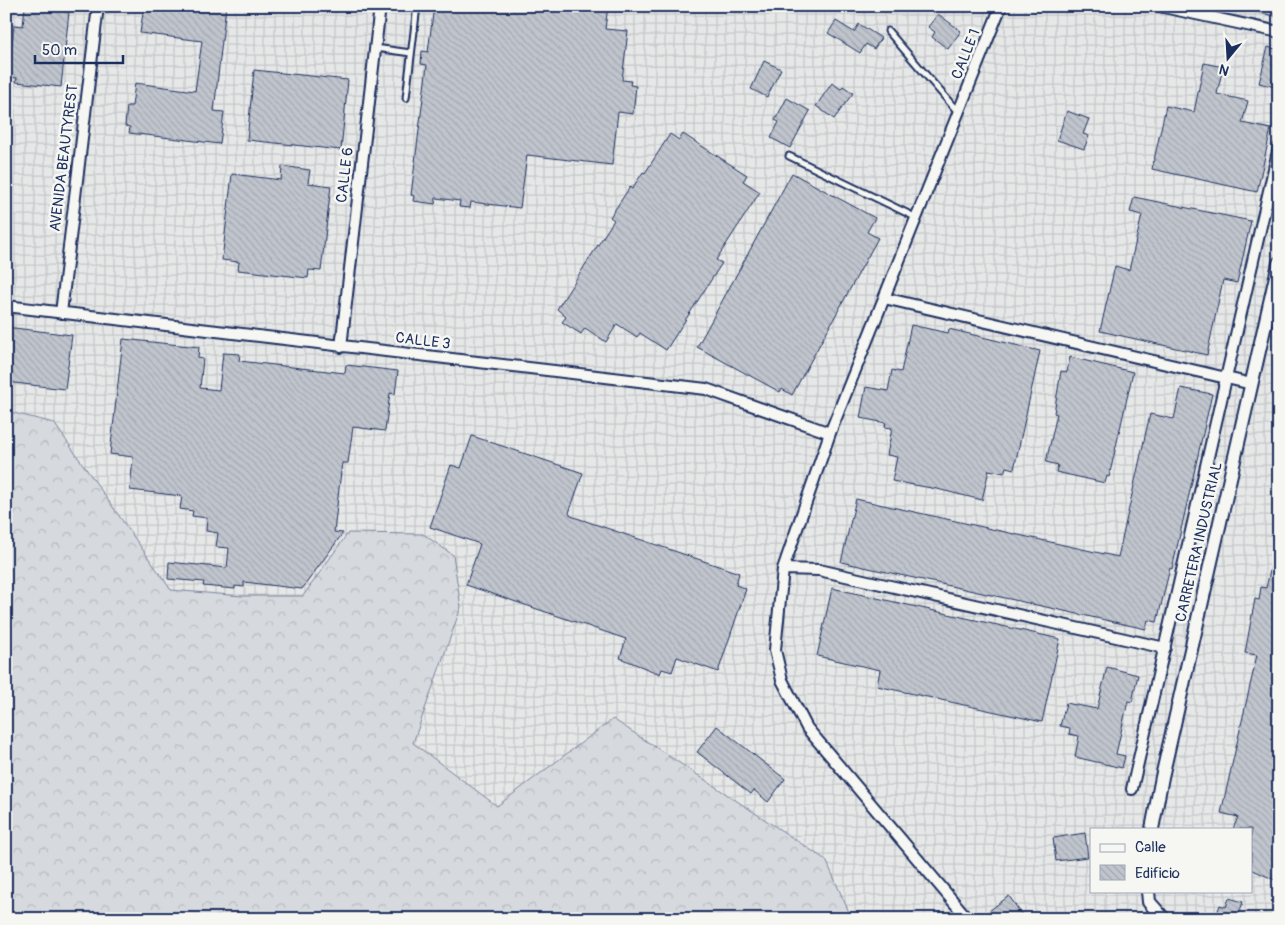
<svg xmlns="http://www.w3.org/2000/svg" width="1285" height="925" font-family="Pangolin,sans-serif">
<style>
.industrial{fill:url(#industrial-grid);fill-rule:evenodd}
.forest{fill:url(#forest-crowns);stroke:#78849e}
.building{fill:url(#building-back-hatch);stroke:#1b2f5e}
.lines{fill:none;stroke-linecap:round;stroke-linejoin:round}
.service-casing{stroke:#1b2f5e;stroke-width:9}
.minor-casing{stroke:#1b2f5e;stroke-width:14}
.tertiary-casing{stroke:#1b2f5e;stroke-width:16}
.service{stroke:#f6f6f2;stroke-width:5}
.minor{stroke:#f6f6f2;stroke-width:10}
.tertiary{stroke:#f6f6f2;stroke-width:12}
.labels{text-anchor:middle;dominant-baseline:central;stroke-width:5;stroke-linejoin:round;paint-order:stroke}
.street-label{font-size:15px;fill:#1b2f5e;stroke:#f6f6f2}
</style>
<defs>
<pattern id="industrial-grid" width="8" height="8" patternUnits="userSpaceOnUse" patternTransform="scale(1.25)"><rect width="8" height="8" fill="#e6e7e7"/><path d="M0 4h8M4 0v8" fill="none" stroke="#c5c6c9"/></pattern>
<pattern id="forest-crowns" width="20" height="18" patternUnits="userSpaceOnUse" patternTransform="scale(1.25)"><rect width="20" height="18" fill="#d6d9dd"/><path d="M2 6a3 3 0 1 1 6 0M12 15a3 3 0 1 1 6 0" fill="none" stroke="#b7bbc0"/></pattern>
<pattern id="building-back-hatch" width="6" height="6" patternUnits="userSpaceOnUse" patternTransform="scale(1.25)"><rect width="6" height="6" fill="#c0c4cd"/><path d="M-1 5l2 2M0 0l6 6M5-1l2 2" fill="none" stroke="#a4a9b2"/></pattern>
</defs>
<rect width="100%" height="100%" fill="#f6f6f2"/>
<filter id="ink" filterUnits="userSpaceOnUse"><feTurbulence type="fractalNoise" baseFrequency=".02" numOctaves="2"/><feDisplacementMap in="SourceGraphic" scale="10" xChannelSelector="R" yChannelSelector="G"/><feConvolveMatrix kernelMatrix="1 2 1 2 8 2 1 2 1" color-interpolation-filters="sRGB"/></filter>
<g filter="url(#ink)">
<!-- industrial -->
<path class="industrial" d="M 6,6 L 1279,6 L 1279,919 L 852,919 L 826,860 L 613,719 L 497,806 L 413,743 L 461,607 L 348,533 L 303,596 L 242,596 L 171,590 L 54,423 L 6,411 ZM 1091,829 L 1251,829 L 1251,891 L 1091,891 Z"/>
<!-- forest -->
<path class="forest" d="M 6,411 L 54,423 L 171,590 L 242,596 L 303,596 L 348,533 L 423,534 L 453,555 L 461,607 L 413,743 L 497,806 L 613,719 L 826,860 L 852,919 L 6,919 Z"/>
<!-- building -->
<path class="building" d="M 25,6 L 43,6 L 43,9 L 69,12 L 61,87 L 16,82 L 17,78 L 8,77 L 14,25 L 23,26 Z
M 144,6 L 226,6 L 214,111 L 224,112 L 220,144 L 129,133 L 130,127 L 125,126 L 127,106 L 132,106 L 135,83 L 195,91 L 202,41 L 140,33 Z
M 434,6 L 608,6 L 605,29 L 628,31 L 622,80 L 631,81 L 630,85 L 636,86 L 633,114 L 618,112 L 612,165 L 527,155 L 520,208 L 471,202 L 470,208 L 459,207 L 460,201 L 436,198 L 435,204 L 413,201 L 414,196 L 411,195 L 427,65 L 421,64 L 422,51 L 428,52 Z
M 1247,6 L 1279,6 L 1279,17 L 1246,10 Z
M 938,14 L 961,31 L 948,49 L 932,37 L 935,32 L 928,27 Z
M 836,21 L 854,32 L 859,24 L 881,38 L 874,49 L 866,44 L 860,53 L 828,33 Z
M 1268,47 L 1279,50 L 1279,75 L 1275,87 L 1259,83 Z
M 764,61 L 781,69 L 767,97 L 751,89 Z
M 1204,63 L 1223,67 L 1217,94 L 1248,101 L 1242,123 L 1271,129 L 1257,192 L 1152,169 L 1166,106 L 1194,112 Z
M 254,70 L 348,80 L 341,150 L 247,140 Z
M 832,83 L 841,89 L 843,86 L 853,93 L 834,119 L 816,106 Z
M 787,98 L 810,111 L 790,148 L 771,138 L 779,122 L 775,120 Z
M 1067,111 L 1089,119 L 1083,134 L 1089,136 L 1084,149 L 1057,140 Z
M 670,134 L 679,140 L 683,134 L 747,175 L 743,181 L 760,192 L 716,260 L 722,263 L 666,350 L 640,333 L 637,337 L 617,324 L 606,342 L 585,328 L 581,334 L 562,322 L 566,317 L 557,309 L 614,220 L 610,217 L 630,187 L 632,189 L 643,172 L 645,173 Z
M 282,166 L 310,170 L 308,183 L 331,186 L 321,271 L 309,270 L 308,278 L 238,270 L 239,262 L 222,260 L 232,174 L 281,180 Z
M 792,173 L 875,218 L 867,232 L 878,238 L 792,395 L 782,389 L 780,392 L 697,347 Z
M 1134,197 L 1251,221 L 1237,283 L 1223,280 L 1207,355 L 1100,331 L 1115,266 L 1129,270 L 1142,215 L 1130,212 Z
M 911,325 L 948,333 L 949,329 L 1040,351 L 1014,469 L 1006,467 L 1004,473 L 989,470 L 982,500 L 937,489 L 892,481 L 897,457 L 887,455 L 892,428 L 885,427 L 886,423 L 860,418 L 866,387 L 888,391 L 892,370 L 901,372 Z
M 6,327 L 72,335 L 65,389 L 6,382 Z
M 123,339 L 199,347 L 198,358 L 203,359 L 200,388 L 219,390 L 223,353 L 240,354 L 239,361 L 345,373 L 346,365 L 398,371 L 395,394 L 390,393 L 385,431 L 353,427 L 348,463 L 342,463 L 334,532 L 343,533 L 302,589 L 244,582 L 244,587 L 235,586 L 235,589 L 203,586 L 204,582 L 168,579 L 169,562 L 227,568 L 229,548 L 216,547 L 218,533 L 206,531 L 207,518 L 192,516 L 193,511 L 180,509 L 182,496 L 130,490 L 133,457 L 110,454 Z
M 1070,357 L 1133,372 L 1109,477 L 1107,476 L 1105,483 L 1056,472 L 1058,465 L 1046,462 L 1057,414 L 1054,413 L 1061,371 L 1067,372 Z
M 1181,388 L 1212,394 L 1172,569 L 1170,568 L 1157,622 L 1148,620 L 1146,629 L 841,562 L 856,499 L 1118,557 L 1150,414 L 1174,419 Z
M 472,436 L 583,473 L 569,513 L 571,516 L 739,573 L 736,585 L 746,589 L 718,672 L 677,657 L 672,672 L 662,669 L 660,674 L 620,658 L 626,639 L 466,585 L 480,544 L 430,527 L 451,465 L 461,468 Z
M 1275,549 L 1279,549 L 1279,882 L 1251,869 L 1251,829 L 1233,829 L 1238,817 L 1221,813 L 1257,655 L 1245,653 L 1255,599 L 1259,600 L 1261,587 L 1266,588 Z
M 832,588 L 1060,639 L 1042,722 L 877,686 L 880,670 L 817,656 Z
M 1107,667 L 1138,675 L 1132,702 L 1128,701 L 1116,754 L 1125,756 L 1122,768 L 1075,757 L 1079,736 L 1069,734 L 1070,728 L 1060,726 L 1066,703 L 1097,709 Z
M 717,726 L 785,779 L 768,802 L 754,790 L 751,794 L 697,752 Z
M 1085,833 L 1088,857 L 1056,861 L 1053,838 Z
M 1009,896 L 1025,919 L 978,919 Z
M 1229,898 L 1243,902 L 1237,919 L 1216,916 L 1220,905 L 1226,907 Z"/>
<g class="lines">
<!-- service casing -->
<g class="service-casing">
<path id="service" d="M 888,31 L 958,112
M 375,48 L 411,53
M 406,98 L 417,6
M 789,156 L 917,218"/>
</g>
<!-- minor casing -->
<g class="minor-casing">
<path id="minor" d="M 1159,6 L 1279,32
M 884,298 L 1252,384
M 6,306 L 706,389 L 830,433
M 61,313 L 98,6
M 341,347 L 380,6
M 783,569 L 819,570 L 1165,648
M 1132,789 L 1279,147
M 968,919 L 807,728 L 782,680 L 775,650 L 783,569 L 830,433 L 1001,6"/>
</g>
<!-- tertiary casing -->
<g class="tertiary-casing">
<path id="tertiary" d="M 1152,829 L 1162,777 L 1279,263
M 1148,891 L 1149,902 L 1164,919"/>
</g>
<!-- service -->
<use href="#service" class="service"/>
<!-- minor -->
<use href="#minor" class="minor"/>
<!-- tertiary -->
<use href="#tertiary" class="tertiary"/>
</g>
</g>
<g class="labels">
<!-- street labels -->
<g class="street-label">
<text transform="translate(966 54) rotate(-68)">CALLE 1</text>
<text transform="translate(64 158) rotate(-83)">AVENIDA BEAUTYREST</text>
<text transform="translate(345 175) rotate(-83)">CALLE 6</text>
<text transform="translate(423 341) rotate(7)">CALLE 3</text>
<text transform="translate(1199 542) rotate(-77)">CARRETERA INDUSTRIAL</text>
</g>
</g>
<!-- margin -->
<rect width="1285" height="925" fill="none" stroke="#f6f6f2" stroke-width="25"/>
<rect x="12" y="12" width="1260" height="900" fill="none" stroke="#1b2f5e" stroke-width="2" filter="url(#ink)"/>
<!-- legend -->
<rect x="1090" y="828" width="162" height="65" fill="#f6f6f2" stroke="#9ea6b7"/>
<rect x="1100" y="844" width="25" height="8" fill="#f6f6f2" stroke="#9ea6b7"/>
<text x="1135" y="852" font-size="15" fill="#1b2f5e">Calle</text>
<rect x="1100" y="865" width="25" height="15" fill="url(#building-back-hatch)" stroke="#9ea6b7"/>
<text x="1135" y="878" font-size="15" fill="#1b2f5e">Edificio</text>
<!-- north arrow -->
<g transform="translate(1228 58) rotate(198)" stroke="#f6f6f2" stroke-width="4" paint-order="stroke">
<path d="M0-4L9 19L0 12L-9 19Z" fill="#1b2f5e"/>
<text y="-8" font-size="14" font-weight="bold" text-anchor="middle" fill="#1b2f5e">N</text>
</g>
<!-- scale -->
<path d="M35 55v8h88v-8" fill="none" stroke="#1b2f5e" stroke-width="2.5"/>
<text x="42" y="55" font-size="15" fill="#1b2f5e" stroke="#f6f6f2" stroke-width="4" paint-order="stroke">50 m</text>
</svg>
